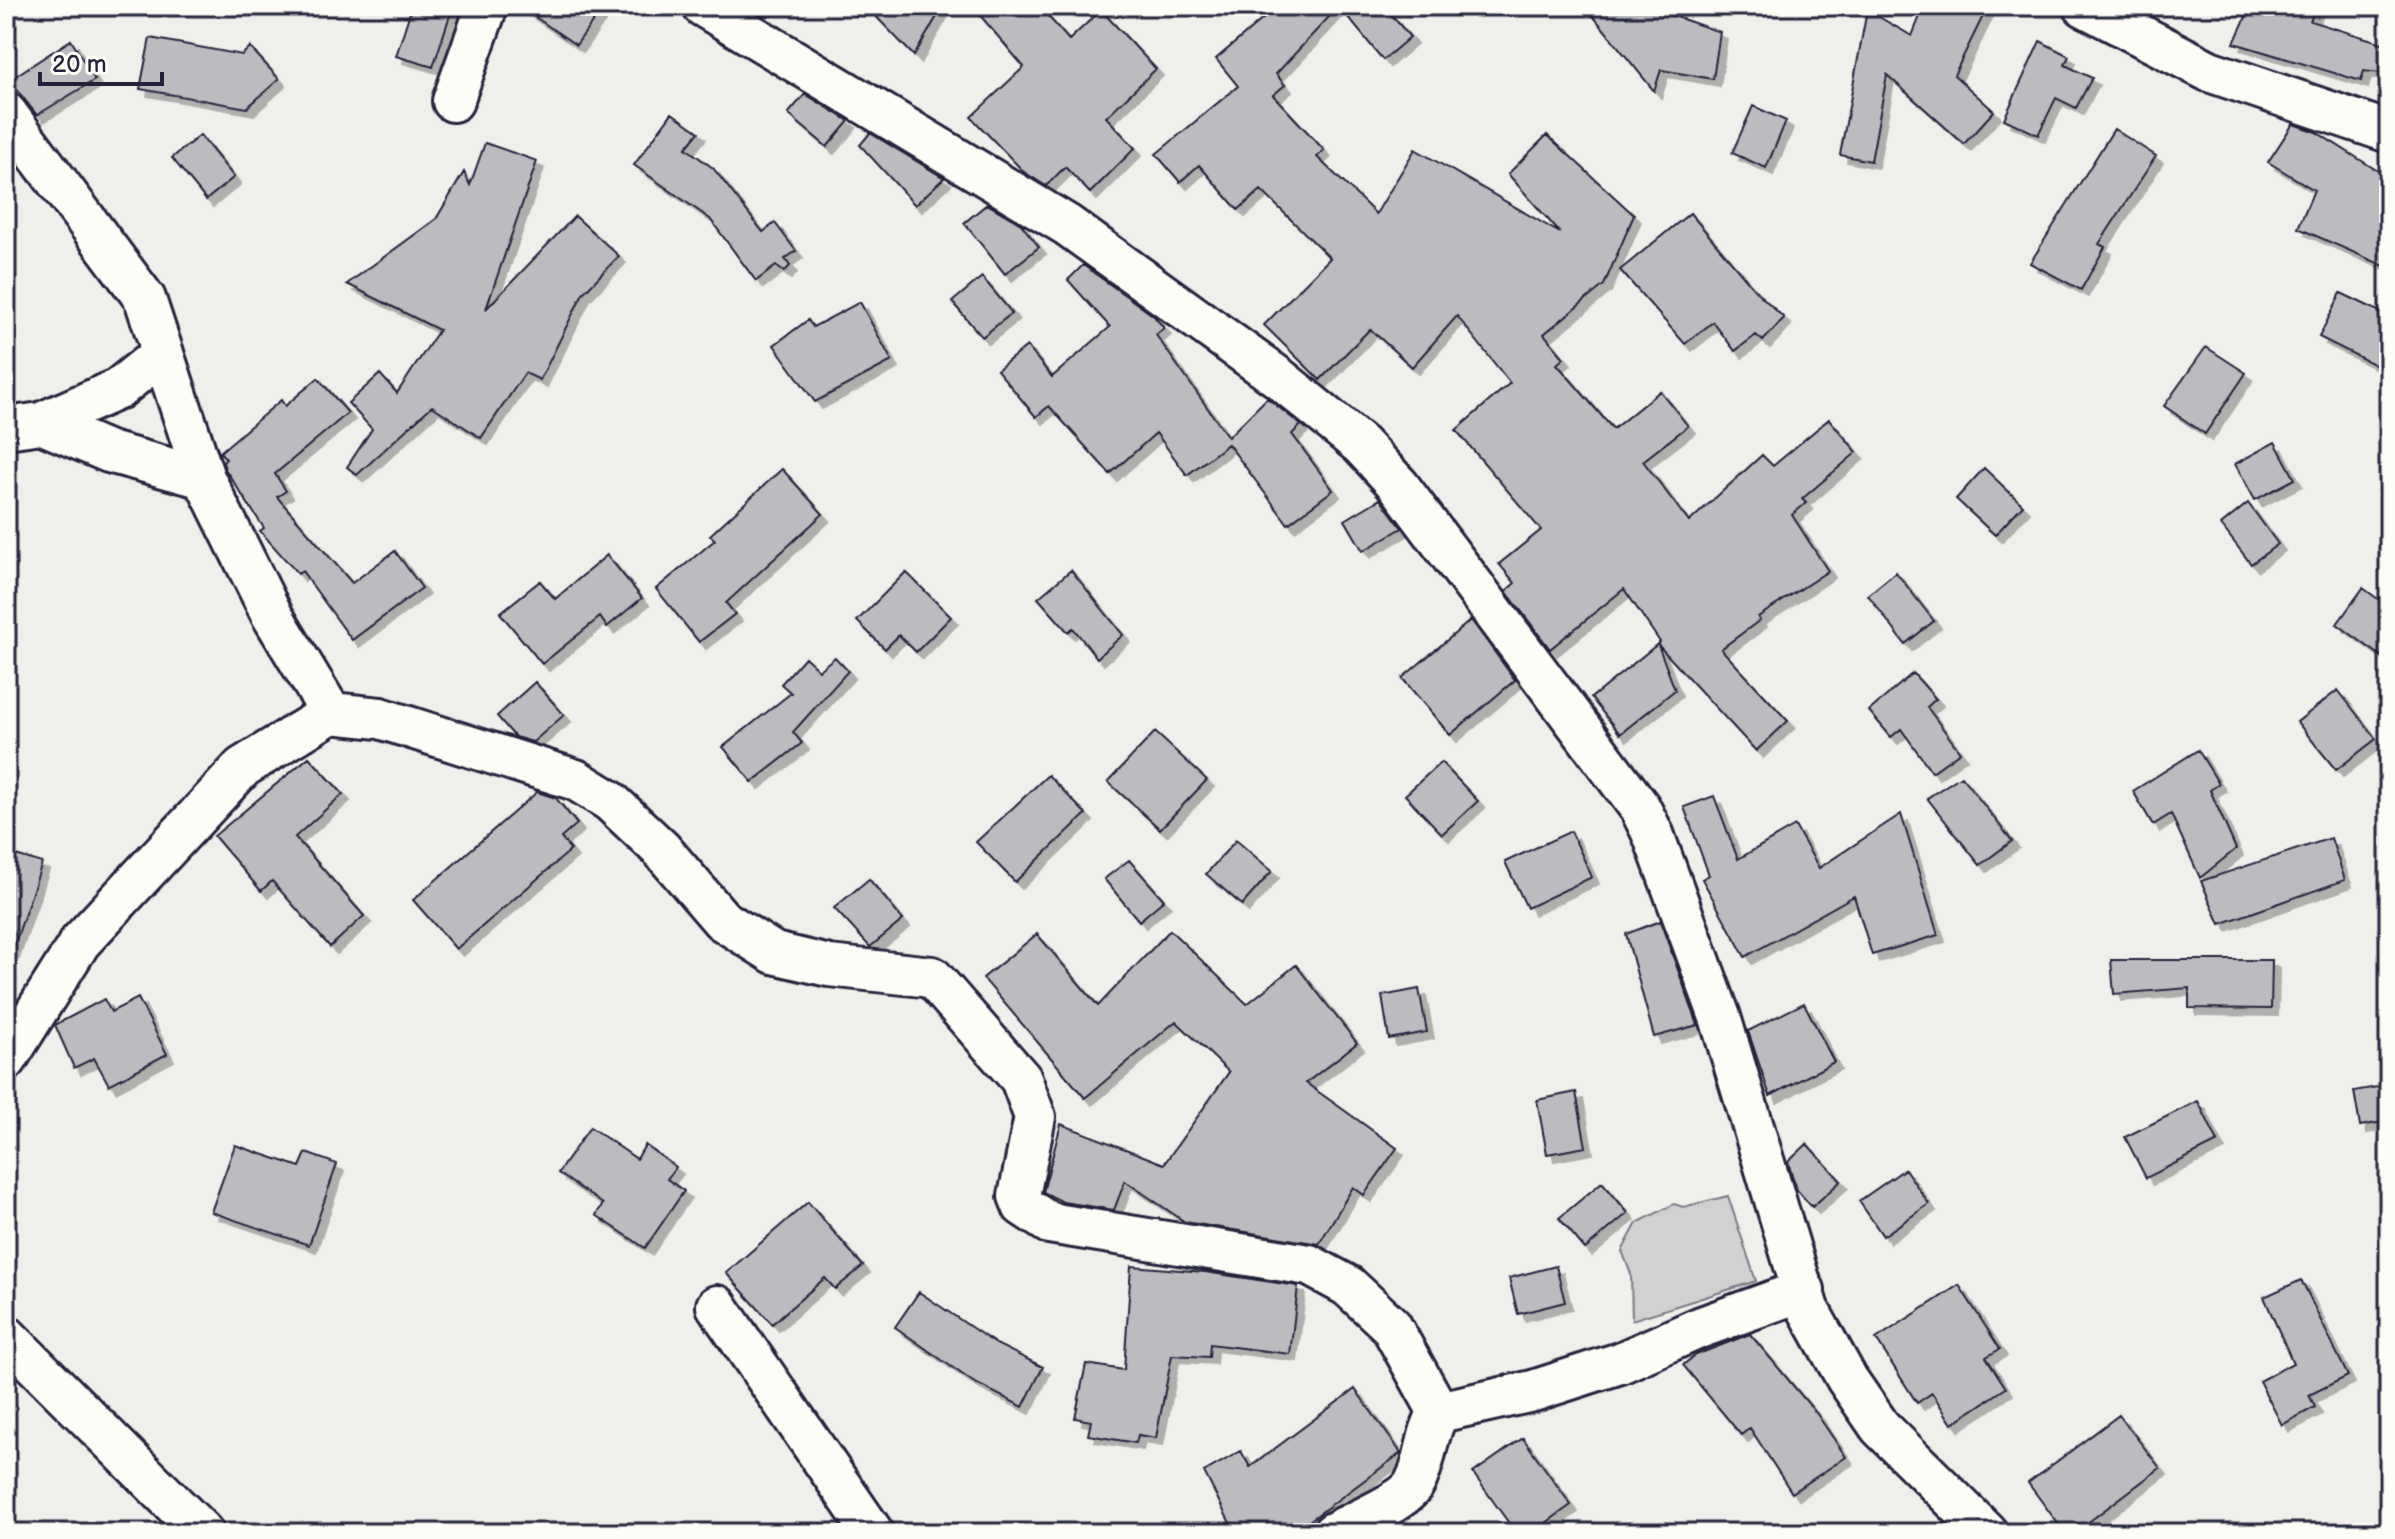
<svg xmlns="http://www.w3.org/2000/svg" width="2395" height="1539" font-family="'Balsamiq Sans',sans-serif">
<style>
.green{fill:#d2d1d1;stroke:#7a7a86;stroke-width:2}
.building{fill:#bcbcc0;stroke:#22223b;stroke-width:2;filter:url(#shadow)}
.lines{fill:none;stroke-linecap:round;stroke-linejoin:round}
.street-casing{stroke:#22223b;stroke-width:46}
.street{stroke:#fdfcf7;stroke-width:40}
</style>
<defs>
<filter id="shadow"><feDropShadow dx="7" dy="7" stdDeviation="0" flood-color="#0004"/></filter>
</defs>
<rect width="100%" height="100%" fill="#f0efec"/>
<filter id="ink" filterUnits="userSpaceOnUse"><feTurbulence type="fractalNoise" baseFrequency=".0125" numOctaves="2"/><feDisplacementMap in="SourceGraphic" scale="16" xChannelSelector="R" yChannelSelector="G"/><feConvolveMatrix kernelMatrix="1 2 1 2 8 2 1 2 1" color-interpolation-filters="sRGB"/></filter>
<g filter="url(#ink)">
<!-- green -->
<path class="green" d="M 1728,1196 L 1756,1281 L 1632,1320 L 1631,1274 L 1622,1251 L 1637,1223 L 1674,1204 L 1683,1207 Z"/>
<!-- building -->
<path class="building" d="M 412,6 L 453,6 L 433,67 L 396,56 Z
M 519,6 L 604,6 L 576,45 Z
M 866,6 L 943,6 L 914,56 Z
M 972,6 L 1039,6 L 1069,40 L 1101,10 L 1156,69 L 1106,117 L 1135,148 L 1090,193 L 1065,167 L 1046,186 L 1024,172 L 971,117 L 1024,67 Z
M 1278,6 L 1384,6 L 1410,37 L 1383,60 L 1339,6 L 1276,74 L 1285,85 L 1273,95 L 1324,150 L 1317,157 L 1376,214 L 1415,149 L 1560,233 L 1508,174 L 1547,135 L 1634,215 L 1604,285 L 1544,334 L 1564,358 L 1557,364 L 1613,429 L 1660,391 L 1688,426 L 1643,461 L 1689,522 L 1762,455 L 1773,466 L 1829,419 L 1857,452 L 1802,499 L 1806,503 L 1792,515 L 1828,571 L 1758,617 L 1760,620 L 1721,649 L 1788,721 L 1756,751 L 1658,645 L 1675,690 L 1620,734 L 1591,698 L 1660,642 L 1624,589 L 1550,649 L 1506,591 L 1515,583 L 1499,564 L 1541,530 L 1456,430 L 1510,383 L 1457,316 L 1412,367 L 1370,329 L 1320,380 L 1264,325 L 1330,258 L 1261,190 L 1238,210 L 1199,165 L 1180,182 L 1156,154 L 1238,86 L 1216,59 Z
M 1585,6 L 1645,6 L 1720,32 L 1713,79 L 1661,70 L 1654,91 Z
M 1924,6 L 1988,6 L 1954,75 L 1994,111 L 1964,144 L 1887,75 L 1871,161 L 1840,155 L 1867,10 L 1912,36 Z
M 2251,6 L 2317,6 L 2310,21 L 2389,45 L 2389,74 L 2364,71 L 2361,81 L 2234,43 Z
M 150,38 L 242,55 L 250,47 L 279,79 L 247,108 L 140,89 Z
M 71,40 L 95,80 L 37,115 L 9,80 Z
M 2040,41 L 2069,56 L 2065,65 L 2092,78 L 2076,108 L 2056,98 L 2038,135 L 2004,119 Z
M 805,94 L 849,121 L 827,147 L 788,114 Z
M 1753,106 L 1786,121 L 1766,168 L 1732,153 Z
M 672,113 L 699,132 L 686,148 L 713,168 L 763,232 L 775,223 L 796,251 L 785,259 L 790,266 L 784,272 L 776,266 L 756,281 L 710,219 L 634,165 Z
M 2293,124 L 2316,132 L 2389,178 L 2389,268 L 2298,228 L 2314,190 L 2268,162 Z
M 2114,129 L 2156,156 L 2099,244 L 2105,247 L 2081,290 L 2030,263 Z
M 870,133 L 944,178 L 915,205 L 860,145 Z
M 200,135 L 234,177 L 206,200 L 172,158 Z
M 485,143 L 537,161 L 486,309 L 575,216 L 619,256 L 583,293 L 540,380 L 525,373 L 481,438 L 432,406 L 357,475 L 347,467 L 372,429 L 348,403 L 380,374 L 397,393 L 439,330 L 347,284 L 436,219 L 464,172 L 470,185 Z
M 987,204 L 1021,224 L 1039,247 L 1005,274 L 964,223 Z
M 1690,213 L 1757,292 L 1784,318 L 1763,341 L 1756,335 L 1735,351 L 1713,322 L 1685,344 L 1620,270 Z
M 1083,265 L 1154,316 L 1164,328 L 1156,335 L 1228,437 L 1267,398 L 1301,425 L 1292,434 L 1333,490 L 1288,524 L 1228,444 L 1187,475 L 1156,433 L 1110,474 L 1049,406 L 1036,417 L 997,370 L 1027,346 L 1052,377 L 1110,327 L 1068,280 Z
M 982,277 L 1012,313 L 982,337 L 952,302 Z
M 2341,293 L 2389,316 L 2389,372 L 2319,337 Z
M 860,302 L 892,361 L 815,402 L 774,345 L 808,320 L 813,327 Z
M 2206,347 L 2246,373 L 2205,434 L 2164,406 Z
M 318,378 L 348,413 L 275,474 L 286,491 L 277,497 L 352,583 L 395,551 L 422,588 L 352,640 L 302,571 L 298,574 L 260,531 L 264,528 L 225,469 L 223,462 L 226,459 L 220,452 L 281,400 L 285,406 Z
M 2275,442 L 2295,479 L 2255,500 L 2235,464 Z
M 1984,468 L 2023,505 L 1995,535 L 1956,499 Z
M 782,469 L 823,514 L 726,603 L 735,614 L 699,642 L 656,589 L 715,540 L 710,535 Z
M 1380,499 L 1402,528 L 1363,551 L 1345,520 Z
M 2248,503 L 2278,544 L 2251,564 L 2221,525 Z
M 607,555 L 642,598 L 607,627 L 600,617 L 542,664 L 500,613 L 540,581 L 555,599 Z
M 1071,570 L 1123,635 L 1097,658 L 1073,628 L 1068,632 L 1038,598 Z
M 906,572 L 951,617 L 916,652 L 899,635 L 885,649 L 857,621 Z
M 1896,572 L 1934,621 L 1905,644 L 1868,595 Z
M 2363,588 L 2389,607 L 2389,662 L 2337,624 Z
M 1471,620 L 1515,680 L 1450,735 L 1402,678 Z
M 805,657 L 819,670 L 835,657 L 848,671 L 793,732 L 802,743 L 752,782 L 723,747 L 791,693 L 781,684 Z
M 1913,673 L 1936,699 L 1927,707 L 1960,752 L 1932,772 L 1901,729 L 1891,737 L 1869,711 Z
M 535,682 L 564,715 L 533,742 L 515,737 L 497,716 Z
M 2338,690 L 2376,739 L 2336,770 L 2297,722 Z
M 1155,732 L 1207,780 L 1160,829 L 1108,782 Z
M 2198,750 L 2219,784 L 2210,790 L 2236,849 L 2200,878 L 2171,814 L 2153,825 L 2133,791 Z
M 309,757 L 343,794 L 295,837 L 364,916 L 330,947 L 272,881 L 261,891 L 214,836 Z
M 1441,762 L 1478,801 L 1442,834 L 1405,795 Z
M 1048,775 L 1086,814 L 1015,882 L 976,842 Z
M 1961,776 L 2012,841 L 1980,865 L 1927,798 Z
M 537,792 L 556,798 L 577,824 L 561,838 L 571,850 L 456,949 L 413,900 Z
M 1714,796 L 1738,859 L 1795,826 L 1819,868 L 1901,814 L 1938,935 L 1872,955 L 1854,896 L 1745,957 L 1702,879 L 1709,875 L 1684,807 Z
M 1571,831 L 1592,877 L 1527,908 L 1505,862 Z
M 2331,838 L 2345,880 L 2220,924 L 2201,881 Z
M 1236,840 L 1272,871 L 1242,905 L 1206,874 Z
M 6,852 L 42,863 L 12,952 L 6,951 Z
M 1129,860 L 1164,900 L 1139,921 L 1104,879 Z
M 869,879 L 903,920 L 870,947 L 834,908 Z
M 1660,921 L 1698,1025 L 1654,1037 L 1626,934 Z
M 1170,930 L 1247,1004 L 1296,965 L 1357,1043 L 1306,1083 L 1397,1148 L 1364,1195 L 1353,1187 L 1319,1244 L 1185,1222 L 1125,1181 L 1114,1210 L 1063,1202 L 1043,1192 L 1061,1124 L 1164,1164 L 1229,1072 L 1176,1021 L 1085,1098 L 983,978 L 1037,934 L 1098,1006 Z
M 2111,960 L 2272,960 L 2271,1009 L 2189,1008 L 2189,988 L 2114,994 Z
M 1419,989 L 1427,1032 L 1389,1039 L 1382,996 Z
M 138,998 L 167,1054 L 109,1085 L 94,1058 L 74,1068 L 55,1025 L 104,999 L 111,1012 Z
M 1804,1003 L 1834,1062 L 1770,1096 L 1748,1031 Z
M 2389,1085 L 2389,1121 L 2360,1126 L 2354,1091 Z
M 1576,1092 L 1586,1147 L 1547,1154 L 1537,1100 Z
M 2198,1101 L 2218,1142 L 2146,1178 L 2125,1137 Z
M 590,1127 L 637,1159 L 645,1145 L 676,1167 L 667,1179 L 684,1191 L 645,1248 L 596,1215 L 603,1204 L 558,1173 Z
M 1807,1144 L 1841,1181 L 1812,1207 L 1796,1189 L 1788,1162 Z
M 235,1145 L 300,1167 L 306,1153 L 337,1164 L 309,1245 L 211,1212 Z
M 1905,1169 L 1929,1204 L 1883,1236 L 1859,1201 Z
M 1602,1182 L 1628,1213 L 1585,1249 L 1559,1218 Z
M 808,1202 L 863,1266 L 835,1289 L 825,1278 L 772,1324 L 726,1273 Z
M 1131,1266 L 1205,1272 L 1298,1286 L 1290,1354 L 1210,1344 L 1209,1357 L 1172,1355 L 1156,1438 L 1138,1435 L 1136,1443 L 1088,1435 L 1091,1421 L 1075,1418 L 1086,1364 L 1124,1370 Z
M 1556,1266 L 1565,1302 L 1518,1314 L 1509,1278 Z
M 2301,1280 L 2348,1376 L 2309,1395 L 2315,1407 L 2282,1425 L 2259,1381 L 2293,1363 L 2264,1297 Z
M 1959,1285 L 2000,1349 L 1986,1357 L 2006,1388 L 1952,1424 L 1932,1393 L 1917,1403 L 1876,1339 Z
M 919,1292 L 996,1344 L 1043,1367 L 1023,1407 L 973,1382 L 895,1327 Z
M 1750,1334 L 1817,1414 L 1846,1457 L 1792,1493 L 1750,1428 L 1741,1435 L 1683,1365 L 1696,1355 Z
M 1355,1389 L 1401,1453 L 1293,1533 L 1235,1533 L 1204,1472 L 1241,1451 L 1250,1467 Z
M 2119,1415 L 2160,1468 L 2074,1533 L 2065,1533 L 2028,1483 Z
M 1523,1438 L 1571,1505 L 1532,1533 L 1516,1533 L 1473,1473 Z"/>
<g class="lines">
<!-- street casing -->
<g class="street-casing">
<path id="street" d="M 703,6 L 1067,225 L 1279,378 L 1361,445 L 1399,486 L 1640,808 L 1653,834 L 1720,1017 L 1808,1309 L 1847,1379 L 1880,1427 L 1987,1533
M 2084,6 L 2209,71 L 2389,132
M 453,101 L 487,6
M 6,113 L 145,299 L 204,478 L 272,615 L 331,713
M 41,423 L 118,389 L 163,353
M 6,428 L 41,423 L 109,452 L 204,478
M 6,1060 L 80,942 L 243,767 L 331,713 L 380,718 L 576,780 L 610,801 L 661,849 L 722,920 L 774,953 L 829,966 L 932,977 L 1021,1079 L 1035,1117 L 1019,1196 L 1023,1206 L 1049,1223 L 1309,1265 L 1348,1286 L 1391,1326 L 1439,1412
M 717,1306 L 873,1533
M 6,1336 L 203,1533
M 1333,1533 C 1352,1523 1405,1501 1414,1484 C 1427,1461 1425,1435 1439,1412 L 1533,1391 L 1620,1363 L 1699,1328 L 1804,1290"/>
</g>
<!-- street -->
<use href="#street" class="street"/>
</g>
</g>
<!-- margin -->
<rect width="2395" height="1539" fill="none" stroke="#fdfcf7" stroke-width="32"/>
<rect x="16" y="16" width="2363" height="1507" fill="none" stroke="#22223b" stroke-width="3" filter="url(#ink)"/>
<!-- scale -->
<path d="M40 72v12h122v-12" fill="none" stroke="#22223b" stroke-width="4"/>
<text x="52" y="72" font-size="24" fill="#22223b" stroke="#fdfcf7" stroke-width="6" paint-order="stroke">20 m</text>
</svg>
